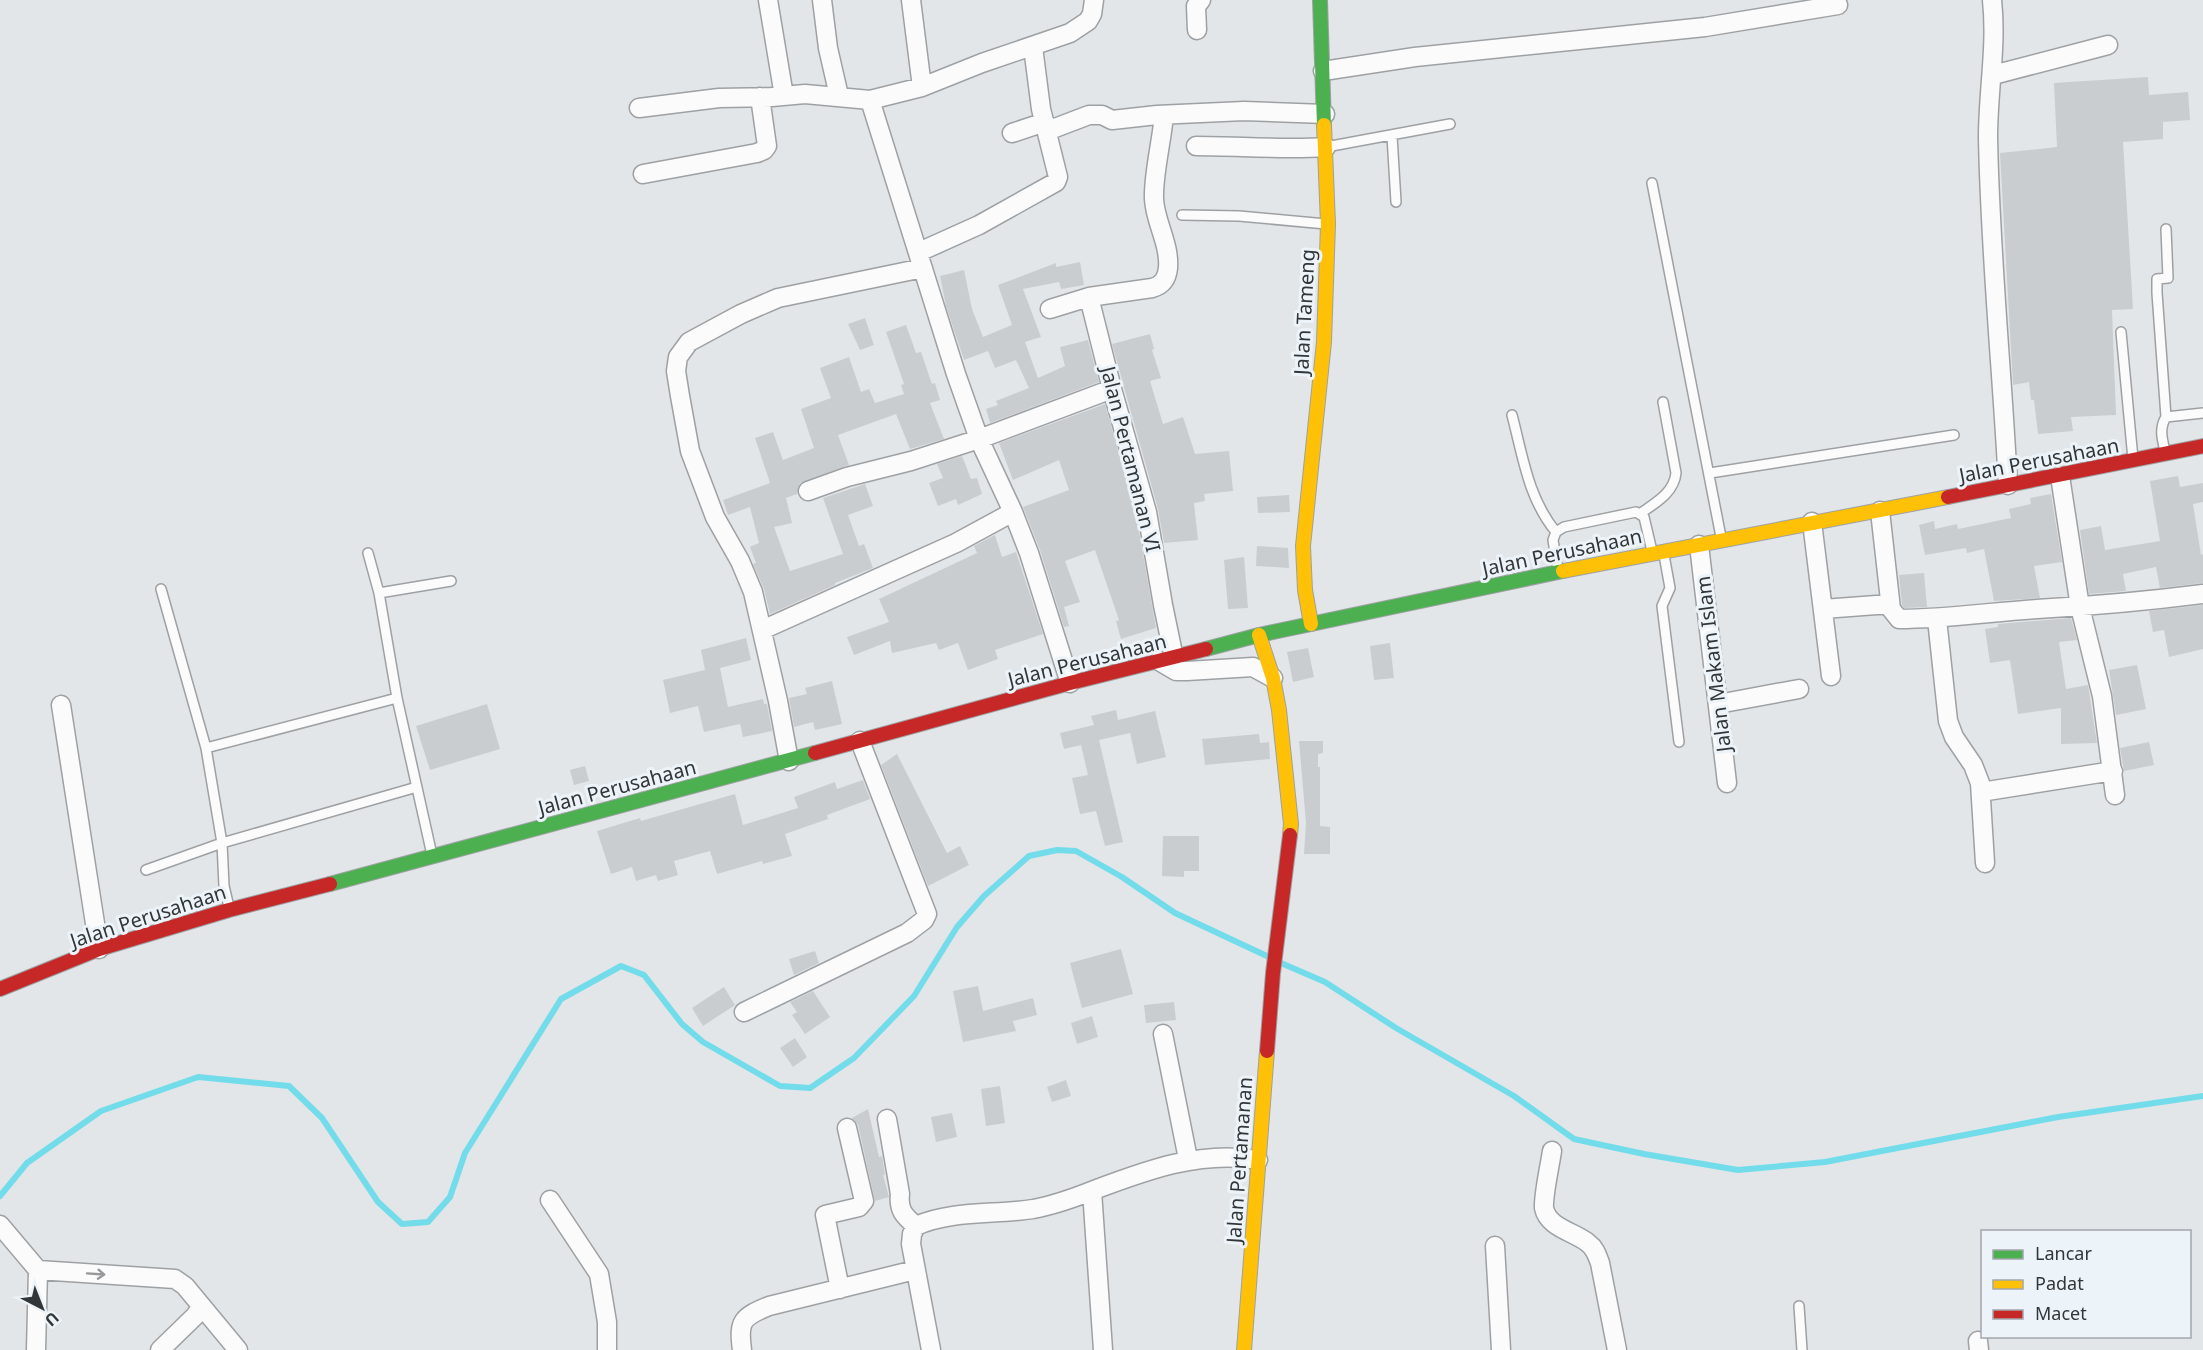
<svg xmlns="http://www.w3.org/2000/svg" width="2203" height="1350" font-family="'Noto Sans',sans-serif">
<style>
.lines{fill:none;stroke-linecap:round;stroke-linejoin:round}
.stream{stroke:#73dcea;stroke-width:6}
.building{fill:#cacdd0}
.lane-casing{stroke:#9ea1a3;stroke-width:12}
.street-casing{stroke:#9ea1a3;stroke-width:21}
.fast-casing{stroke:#9ea1a3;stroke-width:16}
.slow-casing{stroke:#9ea1a3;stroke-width:16}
.jam-casing{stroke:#9ea1a3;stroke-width:16}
.lane{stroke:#fbfbfc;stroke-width:9}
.street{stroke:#fbfbfc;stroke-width:18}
.fast{stroke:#4caf50;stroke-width:14}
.slow{stroke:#ffc107;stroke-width:14}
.jam{stroke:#c62828;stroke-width:14}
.oneway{stroke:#97989a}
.labels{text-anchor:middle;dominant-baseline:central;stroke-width:6;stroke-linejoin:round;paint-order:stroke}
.street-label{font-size:20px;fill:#333638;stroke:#ecf3f9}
</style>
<rect width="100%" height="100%" fill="#e2e6e9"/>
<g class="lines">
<!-- stream -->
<path class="stream" d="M 1281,963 L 1325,982 L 1396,1028 L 1514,1096 L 1574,1139 L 1644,1154 L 1738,1170 L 1825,1162 L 2058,1117 L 2203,1096
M 0,1196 L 27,1163 L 101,1111 L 198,1077 L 289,1086 L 322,1118 L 378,1202 L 402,1224 L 428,1222 L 450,1197 L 465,1153 L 561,999 L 621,966 L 644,975 L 682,1024 L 703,1042 L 780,1086 L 810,1088 L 854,1058 L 914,996 L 957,927 L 984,896 L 1029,856 L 1057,850 L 1076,851 L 1122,877 L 1175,913 L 1269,957"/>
</g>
<!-- building -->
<path class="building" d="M 2148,77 L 2149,95 L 2188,92 L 2190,120 L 2163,122 L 2163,139 L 2123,142 L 2133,309 L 2112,310 L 2116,415 L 2071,417 L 2073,431 L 2038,434 L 2034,400 L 2031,400 L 2029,382 L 2013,385 L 2000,153 L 2057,147 L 2054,83 Z
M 1080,262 L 1084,285 L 1061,289 L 1059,282 L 1023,289 L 1041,337 L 1025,342 L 1038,378 L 1065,366 L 1060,347 L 1088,340 L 1099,382 L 990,423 L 986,409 L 998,405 L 996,401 L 1029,388 L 1016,360 L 995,368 L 988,351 L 964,360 L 946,306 L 940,276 L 964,270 L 972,309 L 983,337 L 1012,325 L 998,285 L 1056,263 L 1056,267 Z
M 865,318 L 874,345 L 860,350 L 848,324 Z
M 906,325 L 916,353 L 921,352 L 932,384 L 935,383 L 940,400 L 930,403 L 944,439 L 910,449 L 896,414 L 838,435 L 849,465 L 800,483 L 797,494 L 786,498 L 792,523 L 774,527 L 790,571 L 843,554 L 823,498 L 865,484 L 873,506 L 848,515 L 859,546 L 864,544 L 873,568 L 835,583 L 835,585 L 770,614 L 764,589 L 753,564 L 756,563 L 750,547 L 759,543 L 750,507 L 728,515 L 723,500 L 770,483 L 755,438 L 773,432 L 783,460 L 814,448 L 801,409 L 831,398 L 820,368 L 849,357 L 861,392 L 869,389 L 875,403 L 904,394 L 901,385 L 904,384 L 886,332 Z
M 1150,334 L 1154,349 L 1152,350 L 1161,378 L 1150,381 L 1163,424 L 1183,417 L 1195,454 L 1229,451 L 1233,491 L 1204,494 L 1205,501 L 1194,503 L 1198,540 L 1164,543 L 1158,509 L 1112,344 Z
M 1105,404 L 1136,514 L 1156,628 L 1121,639 L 1116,621 L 1119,620 L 1095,550 L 1065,561 L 1080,602 L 1064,607 L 1069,626 L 1064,627 L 1040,550 L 1023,507 L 1069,490 L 1059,460 L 1013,480 L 999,443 Z
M 962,456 L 971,479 L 977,478 L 982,494 L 958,505 L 956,499 L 938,506 L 929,483 L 943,478 L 937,464 Z
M 2178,476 L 2180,487 L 2203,483 L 2203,502 L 2193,504 L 2201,555 L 2203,554 L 2203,583 L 2160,588 L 2156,567 L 2123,574 L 2126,591 L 2089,594 L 2080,530 L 2101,526 L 2105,550 L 2160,541 L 2150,481 Z
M 2051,494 L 2062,562 L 2034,566 L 2040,598 L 1994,601 L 1984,549 L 1967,553 L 1966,548 L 1925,555 L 1919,525 L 1934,521 L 1935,529 L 1957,524 L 1958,529 L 2011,518 L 2009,509 L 2031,504 L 2030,498 Z
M 1289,495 L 1290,512 L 1258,513 L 1257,497 Z
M 995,535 L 1002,557 L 1016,552 L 1043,634 L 995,650 L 998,659 L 968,670 L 958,643 L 939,650 L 936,643 L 892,653 L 890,641 L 854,655 L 847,637 L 889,622 L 879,599 L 977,553 L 974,546 Z
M 1257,546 L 1288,548 L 1289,568 L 1256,566 Z
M 1244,557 L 1248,608 L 1228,609 L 1224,560 Z
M 1924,573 L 1927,607 L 1904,608 L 1902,605 L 1899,575 Z
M 2203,605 L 2203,649 L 2169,657 L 2164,630 L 2153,632 L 2149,611 Z
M 2071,618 L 2077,640 L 2059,642 L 2066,689 L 2088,685 L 2097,743 L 2061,744 L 2061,708 L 2018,714 L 2010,660 L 1990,663 L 1985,629 L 1998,627 L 1998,624 Z
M 746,638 L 751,660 L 720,668 L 728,707 L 763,699 L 764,704 L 767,704 L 772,731 L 743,737 L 740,724 L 704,732 L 698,706 L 670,713 L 663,680 L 705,670 L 701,650 Z
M 1390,643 L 1394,678 L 1374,680 L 1370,646 Z
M 1308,648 L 1314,677 L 1293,682 L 1287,652 Z
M 2137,665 L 2146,709 L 2116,715 L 2109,670 Z
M 832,681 L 842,724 L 815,730 L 813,722 L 794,727 L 789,698 L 807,694 L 805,688 Z
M 487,704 L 500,749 L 430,770 L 416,726 Z
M 1116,710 L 1118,720 L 1155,711 L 1166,757 L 1137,764 L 1130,733 L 1099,740 L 1123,842 L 1105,846 L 1096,811 L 1080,814 L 1072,778 L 1088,775 L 1081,745 L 1064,749 L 1060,733 L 1094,725 L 1091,716 Z
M 1259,734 L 1260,743 L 1269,742 L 1270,759 L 1205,765 L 1202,739 Z
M 1299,741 L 1323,741 L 1323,753 L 1318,754 L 1318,767 L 1320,767 L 1320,826 L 1330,827 L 1330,854 L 1304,854 L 1306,823 Z
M 2149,742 L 2154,765 L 2124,771 L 2120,748 Z
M 897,754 L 947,853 L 960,846 L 969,865 L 928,886 L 881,765 Z
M 585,766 L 589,781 L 574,785 L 570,770 Z
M 863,780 L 870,799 L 827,815 L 828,819 L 785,834 L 792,856 L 763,864 L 762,861 L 717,874 L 710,851 L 674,861 L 678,875 L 658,881 L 656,875 L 636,881 L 632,867 L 611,874 L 597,831 L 640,818 L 641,821 L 735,794 L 743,825 L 798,808 L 794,797 L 835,782 L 837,789 Z
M 1163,836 L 1199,836 L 1199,871 L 1184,871 L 1184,877 L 1162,876 Z
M 1121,949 L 1133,994 L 1082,1008 L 1070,963 Z
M 815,951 L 819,963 L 794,975 L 789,959 Z
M 978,986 L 983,1011 L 1033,998 L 1037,1015 L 1013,1021 L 1016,1031 L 963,1042 L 953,991 Z
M 724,987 L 735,1005 L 703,1026 L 692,1008 Z
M 813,991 L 830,1017 L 805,1034 L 792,1015 L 797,1012 L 790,1002 Z
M 1174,1002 L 1176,1020 L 1146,1023 L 1144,1005 Z
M 1092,1016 L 1098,1037 L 1077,1044 L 1071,1023 Z
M 795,1038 L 807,1057 L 793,1067 L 780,1048 Z
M 1066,1080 L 1071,1096 L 1052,1102 L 1047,1087 Z
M 1000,1086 L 1005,1123 L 986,1126 L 981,1089 Z
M 868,1109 L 879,1157 L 882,1156 L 885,1175 L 883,1175 L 889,1197 L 875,1201 L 858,1125 L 852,1118 Z
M 952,1113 L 957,1137 L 936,1142 L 931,1117 Z"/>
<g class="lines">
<!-- lane casing -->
<g class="lane-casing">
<path id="lane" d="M 1392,136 L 1396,202
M 1326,147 L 1450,124
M 1652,183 L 1721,537
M 1182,215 L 1239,216 L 1326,224
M 2121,332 L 2133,459
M 1512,415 C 1523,457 1528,498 1556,532
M 2166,417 L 2157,293 L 2157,279 L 2168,278 L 2166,229
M 2165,451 C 2162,439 2159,428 2166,417 L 2203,413
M 1710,473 L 1954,435
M 1641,513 C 1655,503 1674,493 1676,473 L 1663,402
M 368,553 L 379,593 L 397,698 L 432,855
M 1664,555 L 1670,588 L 1662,606 L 1679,742
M 1558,570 L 1553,540 L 1556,532 L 1564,527 L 1636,512 L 1644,517 L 1652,551
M 161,589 L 206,748 L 222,843 L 224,886 L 229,907
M 379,593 L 451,581
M 206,748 L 397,698
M 146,870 L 222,843 L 417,787
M 1799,1306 L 1802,1350"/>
</g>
<!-- street casing -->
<g class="street-casing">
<path id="street" d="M 768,0 L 784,96
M 822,0 L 828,48 L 839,96
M 911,0 L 922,87
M 1992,0 C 1997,46 1988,91 1988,137 C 1990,253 2002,369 2008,485
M 1197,30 L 1196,6 L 1201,0
M 1323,71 L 1415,57 L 1705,27 L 1838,5
M 1993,75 L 2108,45
M 639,108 L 719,98 L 772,97 L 805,94 L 870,100
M 1047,131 L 1089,115 L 1102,115 L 1112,120 L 1157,115 L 1244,111 L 1325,114
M 1012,133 L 1045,122
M 1196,146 C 1239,146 1282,150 1326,147
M 643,174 L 757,153 L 764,150 L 767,146 L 760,97
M 919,252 L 979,225 L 1056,182 L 1058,177 L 1041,109 L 1033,47
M 1089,297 L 1112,389 L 1147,512 L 1163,605 L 1174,658
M 1050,309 L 1089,297 L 1152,288 C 1163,285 1167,278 1168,268 C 1170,244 1155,222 1154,199 C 1153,175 1162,140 1164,115
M 2060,476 L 2080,607 L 2102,696 L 2115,795
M 808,491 L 847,477 L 911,461 L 979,439 L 1112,389
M 1880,511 L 1891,609 L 1899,619 C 1945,619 1991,612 2037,609 C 2093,606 2148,601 2203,594
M 1812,522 L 1831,676
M 1699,545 L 1727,783
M 1823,609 L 1890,604
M 1937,619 L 1948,721 L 1954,737 L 1973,765 L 1980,783 L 1985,863
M 762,630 L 956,543 L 1013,512
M 1159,661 L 1176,671 L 1187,671 L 1253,667 L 1273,678
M 1070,683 L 1029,553 L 1013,512 L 979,439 L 956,374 L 870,100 L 922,87 L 982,63 L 1070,33 L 1088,21 L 1092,14 L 1094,0
M 1718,704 L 1799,689
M 61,705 L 99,949
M 789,761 L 778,701 L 753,592 L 740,561 L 715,517 L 690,451 L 680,396 L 676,371 L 678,357 L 689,342 L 741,314 L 778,298 L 923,268
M 1981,792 L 2113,771
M 744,1012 L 907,933 L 924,920 L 927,914 L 860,741
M 1163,1034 L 1188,1159
M 887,1119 L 900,1194 C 898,1210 904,1216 916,1226
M 1552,1151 C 1550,1165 1543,1196 1544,1208 C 1548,1228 1575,1232 1588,1243 C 1595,1248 1597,1255 1600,1263 L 1617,1350
M 1092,1191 L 1103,1350
M 550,1200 L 599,1274 L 607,1322 L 607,1350
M 0,1225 L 38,1270 L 36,1350
M 1495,1246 L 1501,1350
M 38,1270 L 175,1279 L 185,1286 L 238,1350
M 840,1289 L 825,1215 L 859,1207 L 864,1201 L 847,1128
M 1978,1341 L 1979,1350
M 160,1350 L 195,1316 L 201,1307
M 742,1350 C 738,1321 742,1317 769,1306 L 915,1270
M 931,1350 L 911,1244 L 912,1234 L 916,1226 C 952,1210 995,1215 1033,1209 C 1055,1205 1074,1198 1094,1190 C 1147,1170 1201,1150 1258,1160"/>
</g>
<!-- fast casing -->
<g class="fast-casing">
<path id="fast" d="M 1320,0 L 1324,125
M 1206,649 L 1259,635 L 1563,571
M 330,884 L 815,753"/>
</g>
<!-- slow casing -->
<g class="slow-casing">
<path id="slow" d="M 1563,571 L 1948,497
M 1311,624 L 1305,590 L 1303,546 L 1324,342 L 1328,224 L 1324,125
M 1259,635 L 1273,678 L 1279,710 L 1291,824 L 1290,835
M 1244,1350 L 1267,1051"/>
</g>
<!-- jam casing -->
<g class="jam-casing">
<path id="jam" d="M 1948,497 L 2203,446
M 815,753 L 1070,683 L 1206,649
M 0,989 L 99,949 L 229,910 L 330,884
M 1267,1051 L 1273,973 L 1290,835"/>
</g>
<!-- lane -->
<use href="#lane" class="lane"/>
<!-- street -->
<use href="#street" class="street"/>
<!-- fast -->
<use href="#fast" class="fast"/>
<!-- slow -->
<use href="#slow" class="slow"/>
<!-- jam -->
<use href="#jam" class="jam"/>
</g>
<!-- one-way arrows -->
<defs><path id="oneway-shaft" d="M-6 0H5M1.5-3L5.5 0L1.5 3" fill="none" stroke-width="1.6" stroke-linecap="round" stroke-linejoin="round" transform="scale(1.5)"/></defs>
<use class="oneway" href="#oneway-shaft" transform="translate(96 1274) rotate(4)"/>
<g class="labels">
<!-- street labels -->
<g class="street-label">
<text transform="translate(1304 312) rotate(-87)">Jalan Tameng</text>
<text transform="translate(1131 459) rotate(76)">Jalan Pertamanan VI</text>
<text transform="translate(2039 460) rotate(-11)">Jalan Perusahaan</text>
<text transform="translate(1562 552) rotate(-12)">Jalan Perusahaan</text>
<text transform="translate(1087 660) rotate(-14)">Jalan Perusahaan</text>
<text transform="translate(1713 664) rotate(-97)">Jalan Makam Islam</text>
<text transform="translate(617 787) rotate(-15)">Jalan Perusahaan</text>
<text transform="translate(148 916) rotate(-18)">Jalan Perusahaan</text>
<text transform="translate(1239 1160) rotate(-86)">Jalan Pertamanan</text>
</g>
</g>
<!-- legend -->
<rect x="1981" y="1230" width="210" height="108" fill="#ecf3f9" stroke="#a2a7ac" stroke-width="1.5"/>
<rect x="1993" y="1250" width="30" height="9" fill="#4caf50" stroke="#a2a7ac" stroke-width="1.5"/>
<text x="2035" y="1260" font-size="18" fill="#333638">Lancar</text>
<rect x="1993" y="1280" width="30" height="9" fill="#ffc107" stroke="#a2a7ac" stroke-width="1.5"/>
<text x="2035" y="1290" font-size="18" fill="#333638">Padat</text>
<rect x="1993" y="1310" width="30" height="9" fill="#c62828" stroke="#a2a7ac" stroke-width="1.5"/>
<text x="2035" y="1320" font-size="18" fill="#333638">Macet</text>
<!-- north arrow -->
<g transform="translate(42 1308) rotate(138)" stroke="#ecf3f9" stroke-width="4.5" paint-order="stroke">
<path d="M0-4.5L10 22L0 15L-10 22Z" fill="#333638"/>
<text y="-9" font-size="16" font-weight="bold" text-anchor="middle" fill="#333638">U</text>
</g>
</svg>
